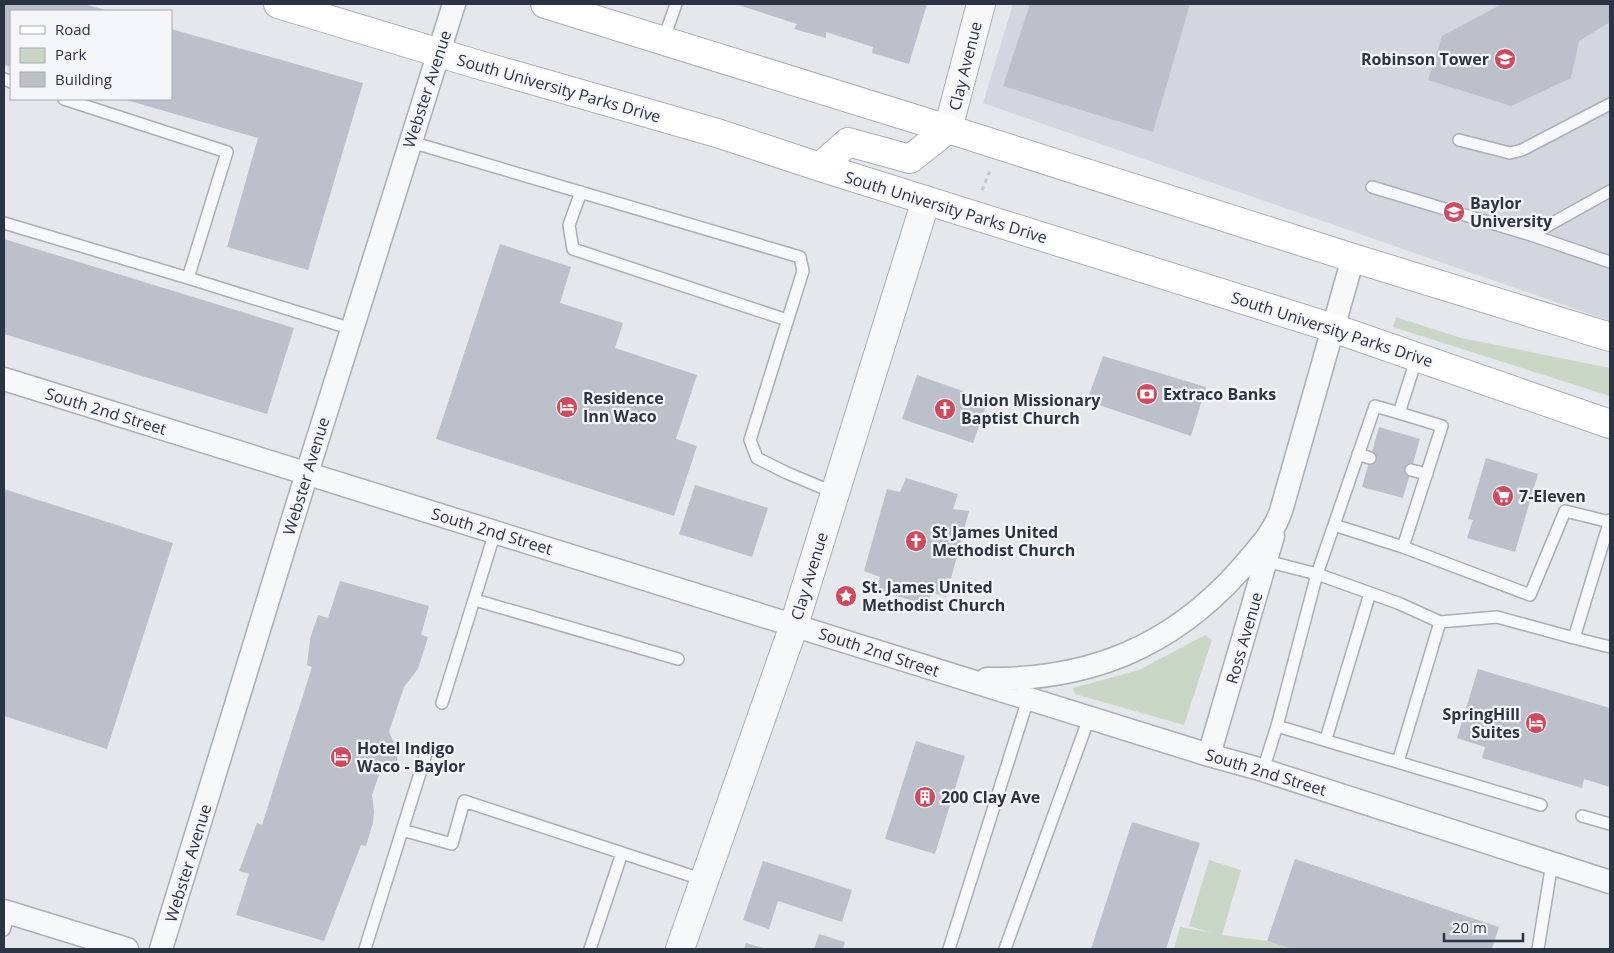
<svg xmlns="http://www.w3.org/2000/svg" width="1614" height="953" font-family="'Open Sans',sans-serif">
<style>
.built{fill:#d2d6de}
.green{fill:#c9d6c5}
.building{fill:#bbc0ca}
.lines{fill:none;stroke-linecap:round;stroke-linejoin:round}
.service-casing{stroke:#a9aeb7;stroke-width:14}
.minor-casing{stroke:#a9aeb7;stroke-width:25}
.tertiary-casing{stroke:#a9aeb7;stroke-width:30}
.secondary-casing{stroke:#a9aeb7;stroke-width:30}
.path{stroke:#c2c5cb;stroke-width:3;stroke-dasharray:4 4;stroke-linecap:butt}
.service{stroke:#f7f8fa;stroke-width:11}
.minor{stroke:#f7f8fa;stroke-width:22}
.tertiary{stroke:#f7f8fa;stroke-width:28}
.secondary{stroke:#fff;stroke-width:28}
.labels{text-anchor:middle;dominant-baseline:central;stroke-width:4.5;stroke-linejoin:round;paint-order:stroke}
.poi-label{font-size:16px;font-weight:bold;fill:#2b3445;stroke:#f4f6f9;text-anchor:start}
.street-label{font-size:16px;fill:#2b3445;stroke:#f4f6f9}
</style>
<rect width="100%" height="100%" fill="#e4e7ec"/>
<!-- built -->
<path class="built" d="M 1013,4 L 1610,4 L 1610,321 L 983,103 Z"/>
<!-- green -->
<path class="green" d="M 1396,317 L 1461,338 L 1610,368 L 1610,396 L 1393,327 Z
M 1205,635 L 1212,640 L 1184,725 L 1075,694 L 1073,688 L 1139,670 Z
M 1209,860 L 1241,870 L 1222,935 L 1267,941 L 1294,949 L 1174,949 L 1180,927 L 1212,933 L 1189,926 Z"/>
<!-- building -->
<path class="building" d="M 4,4 L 84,4 L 109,11 L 11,11 L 11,67 L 4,65 Z
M 735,4 L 927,4 L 909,64 L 872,53 L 873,47 L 826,32 L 826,38 L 794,29 L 797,24 Z
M 1030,4 L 1190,4 L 1153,132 L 1003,86 Z
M 1502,4 L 1610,4 L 1610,22 L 1579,41 L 1571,78 L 1511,106 L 1428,80 L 1442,36 Z
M 171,29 L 363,83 L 308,270 L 227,247 L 258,138 L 123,99 L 171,99 Z
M 4,239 L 294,328 L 267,414 L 4,334 Z
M 500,244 L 571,267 L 560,303 L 623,323 L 615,348 L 697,375 L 676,439 L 697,446 L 674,516 L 436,439 Z
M 1103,356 L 1206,387 L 1191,436 L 1087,401 Z
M 917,375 L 988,400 L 973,443 L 902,419 Z
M 1379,427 L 1420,439 L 1403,498 L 1362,487 Z
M 1486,458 L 1538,474 L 1515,552 L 1467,538 L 1473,520 L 1468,519 Z
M 906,478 L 958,494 L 953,509 L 969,511 L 946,597 L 931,592 L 928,605 L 876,590 L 880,577 L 864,571 L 887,489 L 900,492 Z
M 695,485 L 768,508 L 752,557 L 679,534 Z
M 4,489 L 173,543 L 107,749 L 4,716 Z
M 340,581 L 429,606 L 421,635 L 428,637 L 418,669 L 404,687 L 389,732 L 398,751 L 397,763 L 382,766 L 372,795 L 374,811 L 373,823 L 366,846 L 361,845 L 324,941 L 236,915 L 249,874 L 239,871 L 257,823 L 262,825 L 312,667 L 307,665 L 310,639 L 318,615 L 328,618 Z
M 1478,669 L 1610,708 L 1610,787 L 1584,779 L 1582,788 L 1482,758 L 1485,747 L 1457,738 Z
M 916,741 L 965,756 L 935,854 L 885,839 Z
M 1132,822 L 1200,843 L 1166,949 L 1091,949 Z
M 1295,859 L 1499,927 L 1492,949 L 1293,949 L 1267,941 Z
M 763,861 L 852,890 L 842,922 L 778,901 L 769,929 L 743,920 Z
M 819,934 L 845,942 L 843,949 L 814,949 Z
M 746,943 L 766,949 L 744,949 Z"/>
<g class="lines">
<!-- service casing -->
<g class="service-casing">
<path id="service" d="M 663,41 L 676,4
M 4,79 L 11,82
M 64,99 L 227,152 L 188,278 L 352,329
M 1459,140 L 1510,153 L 1522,150 L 1610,104
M 411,142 L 800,257 L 803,271 L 750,440 L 757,458 L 787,473 L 835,493
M 1372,187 L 1531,235 L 1610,191
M 581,192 L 569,225 L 573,249 L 787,320
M 4,223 L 188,278
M 1531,235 L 1610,262
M 1417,357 L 1399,413 L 1442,426 L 1403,547 L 1334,525 L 1317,574 L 1398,603 L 1440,622 L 1497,617 L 1574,638 L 1610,520
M 1358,454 L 1370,458
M 1411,470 L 1427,474
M 1334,525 L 1375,406 L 1399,413
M 1403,547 L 1530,595 L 1565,511 L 1610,522
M 475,600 L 678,659
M 1574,638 L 1610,647
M 442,703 L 495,532
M 1277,726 L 1541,805
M 1326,739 L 1370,593
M 1398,762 L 1440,622
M 1263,770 L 1277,726 L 1317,574 L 1266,561
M 1582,816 L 1610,824
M 402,830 L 452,844 L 464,801 L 704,880
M 4,930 L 10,913
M 365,949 L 426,754
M 590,949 L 622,853
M 949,949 L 1028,699
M 1005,949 L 1089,718
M 1538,949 L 1552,863"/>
</g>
<!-- minor casing -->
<g class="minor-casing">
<path id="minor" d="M 4,379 L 1209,755 L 1263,770 L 1610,882
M 987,679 C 1090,680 1171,647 1240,570 C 1255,552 1274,533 1281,511 L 1353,258
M 1209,755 L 1273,536
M 4,911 L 127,949
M 161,949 L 307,473 L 454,4"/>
</g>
<!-- tertiary casing -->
<g class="tertiary-casing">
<path id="tertiary" d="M 948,129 L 981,4
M 680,949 L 794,625 L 926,200"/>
</g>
<!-- secondary casing -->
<g class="secondary-casing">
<path id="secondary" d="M 278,4 L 476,64 L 717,133 L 820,167 L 1333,328 L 1610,424
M 545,4 L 948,129 L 1353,258 L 1610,337
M 820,167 L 848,142 L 910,159 L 948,129"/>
</g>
<!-- path -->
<path class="path" d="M 982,190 L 990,171"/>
<!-- service -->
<use href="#service" class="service"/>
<!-- minor -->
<use href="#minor" class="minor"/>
<!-- tertiary -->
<use href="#tertiary" class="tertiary"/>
<!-- secondary -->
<use href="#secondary" class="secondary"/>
</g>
<!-- icons -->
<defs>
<g id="university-disc" transform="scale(1.125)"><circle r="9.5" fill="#d1495b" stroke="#f4f6f9"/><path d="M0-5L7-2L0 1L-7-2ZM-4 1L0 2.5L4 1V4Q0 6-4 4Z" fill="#fff"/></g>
<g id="bank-disc" transform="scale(1.125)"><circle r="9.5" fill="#d1495b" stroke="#f4f6f9"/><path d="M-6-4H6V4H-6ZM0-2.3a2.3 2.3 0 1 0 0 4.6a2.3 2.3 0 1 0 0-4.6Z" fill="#fff"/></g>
<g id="hotel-disc" transform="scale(1.125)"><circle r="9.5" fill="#d1495b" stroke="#f4f6f9"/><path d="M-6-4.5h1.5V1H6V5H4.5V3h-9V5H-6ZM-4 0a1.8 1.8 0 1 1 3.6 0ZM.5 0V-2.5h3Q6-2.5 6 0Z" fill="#fff"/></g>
<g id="church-disc" transform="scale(1.125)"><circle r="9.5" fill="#d1495b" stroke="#f4f6f9"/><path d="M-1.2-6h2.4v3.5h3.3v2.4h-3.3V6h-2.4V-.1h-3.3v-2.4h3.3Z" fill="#fff"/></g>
<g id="supermarket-disc" transform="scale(1.125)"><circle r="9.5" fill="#d1495b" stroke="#f4f6f9"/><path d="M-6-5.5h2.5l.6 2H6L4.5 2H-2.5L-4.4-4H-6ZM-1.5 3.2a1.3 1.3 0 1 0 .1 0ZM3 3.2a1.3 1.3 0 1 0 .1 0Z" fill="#fff"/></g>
<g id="sight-disc" transform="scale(1.125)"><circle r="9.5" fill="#d1495b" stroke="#f4f6f9"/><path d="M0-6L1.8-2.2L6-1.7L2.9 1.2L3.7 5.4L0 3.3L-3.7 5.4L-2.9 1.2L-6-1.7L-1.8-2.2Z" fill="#fff"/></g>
<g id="building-disc" transform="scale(1.125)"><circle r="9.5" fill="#d1495b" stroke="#f4f6f9"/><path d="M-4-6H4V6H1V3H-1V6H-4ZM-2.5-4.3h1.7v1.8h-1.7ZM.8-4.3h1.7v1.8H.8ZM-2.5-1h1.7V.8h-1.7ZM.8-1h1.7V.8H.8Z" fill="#fff"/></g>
</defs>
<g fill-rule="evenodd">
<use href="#university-disc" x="1505" y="59"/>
<use href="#university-disc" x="1454" y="212"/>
<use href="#bank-disc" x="1147" y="394"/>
<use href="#hotel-disc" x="567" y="407"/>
<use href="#church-disc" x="945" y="409"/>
<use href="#supermarket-disc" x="1503" y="496"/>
<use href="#church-disc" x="916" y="541"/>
<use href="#sight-disc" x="846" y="596"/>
<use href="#hotel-disc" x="1536" y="723"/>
<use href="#hotel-disc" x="341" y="757"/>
<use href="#building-disc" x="925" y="797"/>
</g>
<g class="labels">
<!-- poi labels -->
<g class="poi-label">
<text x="1489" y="59" text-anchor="end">Robinson Tower</text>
<text x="1470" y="203">Baylor<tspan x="1470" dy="18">University</tspan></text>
<text x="1163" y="394">Extraco Banks</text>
<text x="583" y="398">Residence<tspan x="583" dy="18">Inn Waco</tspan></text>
<text x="961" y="400">Union Missionary<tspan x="961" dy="18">Baptist Church</tspan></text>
<text x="1519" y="496">7-Eleven</text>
<text x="932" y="532">St James United<tspan x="932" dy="18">Methodist Church</tspan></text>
<text x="862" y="587">St. James United<tspan x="862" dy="18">Methodist Church</tspan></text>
<text x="1520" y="714" text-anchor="end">SpringHill<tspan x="1520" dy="18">Suites</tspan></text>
<text x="357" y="748">Hotel Indigo<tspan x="357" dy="18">Waco - Baylor</tspan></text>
<text x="941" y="797">200 Clay Ave</text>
</g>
<!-- street labels -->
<g class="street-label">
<text transform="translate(965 66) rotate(-76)">Clay Avenue</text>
<text transform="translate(559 88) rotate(16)">South University Parks Drive</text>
<text transform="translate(427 89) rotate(-72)">Webster Avenue</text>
<text transform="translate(946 207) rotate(17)">South University Parks Drive</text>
<text transform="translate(1332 329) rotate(18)">South University Parks Drive</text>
<text transform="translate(106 411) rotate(17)">South 2nd Street</text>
<text transform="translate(306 476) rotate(-73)">Webster Avenue</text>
<text transform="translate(492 531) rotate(17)">South 2nd Street</text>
<text transform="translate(809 576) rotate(-73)">Clay Avenue</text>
<text transform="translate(1244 638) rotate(-74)">Ross Avenue</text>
<text transform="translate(879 652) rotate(18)">South 2nd Street</text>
<text transform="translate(1266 772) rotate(17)">South 2nd Street</text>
<text transform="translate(188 863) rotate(-73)">Webster Avenue</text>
</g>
</g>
<!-- border -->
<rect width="1614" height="953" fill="none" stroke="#2b3445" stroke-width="10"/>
<!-- legend -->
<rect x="10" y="10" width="162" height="90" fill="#f4f6f9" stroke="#a4a8b1"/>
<rect x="20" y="26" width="25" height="8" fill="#ffffff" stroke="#a4a8b1"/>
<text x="55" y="35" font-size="15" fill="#2b3445">Road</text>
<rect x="20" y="48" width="25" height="15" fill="#c9d6c5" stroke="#a4a8b1"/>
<text x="55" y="60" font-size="15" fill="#2b3445">Park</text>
<rect x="20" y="72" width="25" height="15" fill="#bbc0ca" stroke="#a4a8b1"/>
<text x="55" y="85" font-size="15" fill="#2b3445">Building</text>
<!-- scale -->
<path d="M1444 933v8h79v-8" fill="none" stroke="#2b3445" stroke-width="2.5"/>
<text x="1452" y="933" font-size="15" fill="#2b3445" stroke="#f4f6f9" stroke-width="4" paint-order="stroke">20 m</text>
</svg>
